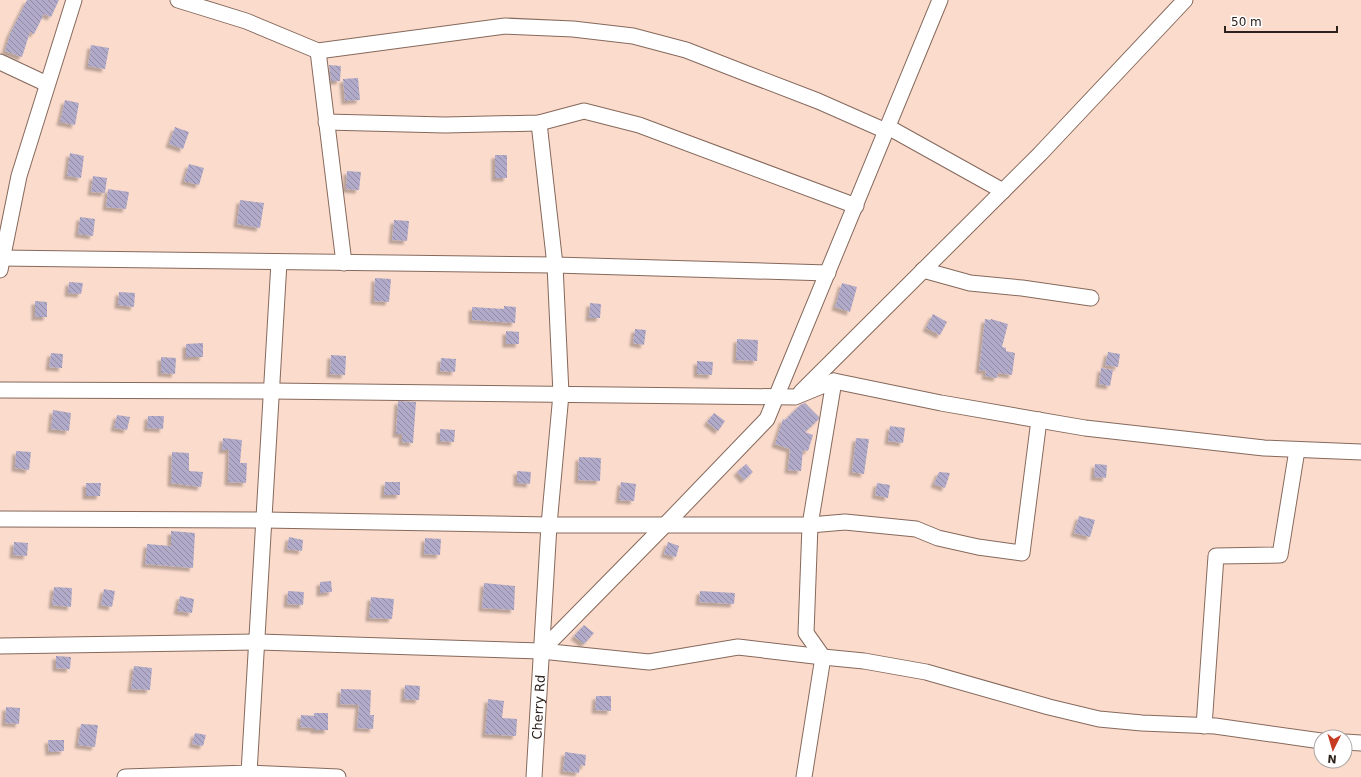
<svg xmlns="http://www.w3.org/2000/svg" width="1361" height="777" font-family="'DejaVu Sans',sans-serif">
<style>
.building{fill:url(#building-back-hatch);filter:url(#shadow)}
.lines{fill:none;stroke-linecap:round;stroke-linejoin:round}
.minor-casing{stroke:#85695c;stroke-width:17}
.minor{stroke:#fff;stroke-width:15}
.labels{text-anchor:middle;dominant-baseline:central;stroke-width:3;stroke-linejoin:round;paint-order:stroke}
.street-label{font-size:13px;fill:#2d211c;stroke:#fff}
</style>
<defs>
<pattern id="building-back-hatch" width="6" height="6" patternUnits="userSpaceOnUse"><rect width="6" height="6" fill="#b1aac8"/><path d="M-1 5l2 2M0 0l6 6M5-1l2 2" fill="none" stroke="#908aa2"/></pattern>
<filter id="shadow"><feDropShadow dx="-3.5" dy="3.5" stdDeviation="1" flood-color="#0004"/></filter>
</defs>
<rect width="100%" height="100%" fill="#fbdbcc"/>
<!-- building -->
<path class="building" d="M 27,0 L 59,0 L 51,17 L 44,14 L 34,34 L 30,32 L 22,57 L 5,51 L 10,34 Z
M 91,45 L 109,48 L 105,69 L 88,66 Z
M 329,65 L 341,66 L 340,81 L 331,81 Z
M 358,78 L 360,100 L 345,101 L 343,79 Z
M 65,100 L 79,103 L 75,125 L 60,122 Z
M 175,127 L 189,132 L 183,149 L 169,144 Z
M 70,153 L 84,156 L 81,178 L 67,176 Z
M 495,155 L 507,155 L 507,178 L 495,178 Z
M 189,164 L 204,168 L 199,185 L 184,181 Z
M 347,171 L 361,172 L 359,190 L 346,189 Z
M 93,176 L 107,178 L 105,193 L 91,192 Z
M 108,189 L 129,192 L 126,209 L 106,207 Z
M 240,200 L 264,203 L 260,228 L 237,224 Z
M 80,217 L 95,219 L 93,236 L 78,234 Z
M 394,220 L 409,221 L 407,241 L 392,240 Z
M 375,278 L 391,279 L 389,302 L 374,301 Z
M 69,282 L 83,283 L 81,294 L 68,293 Z
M 842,283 L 857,287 L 850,312 L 835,307 Z
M 119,292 L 135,293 L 134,307 L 118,305 Z
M 35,301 L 47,302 L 47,317 L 35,317 Z
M 590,303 L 601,304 L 600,318 L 589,318 Z
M 504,306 L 516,307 L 515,323 L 472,320 L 472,307 L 504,309 Z
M 933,314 L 947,322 L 940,335 L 926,328 Z
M 985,319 L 990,320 L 991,319 L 1008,324 L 1002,347 L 1006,348 L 1006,351 L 1015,353 L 1012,375 L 998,373 L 997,378 L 985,376 L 986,371 L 979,370 Z
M 635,329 L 646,330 L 644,345 L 633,343 Z
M 506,331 L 519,332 L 519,344 L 506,344 Z
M 737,339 L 758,340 L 757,361 L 736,360 Z
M 203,343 L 203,357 L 186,357 L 186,344 Z
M 1108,352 L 1120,354 L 1118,367 L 1105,365 Z
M 51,353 L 63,354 L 62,368 L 49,367 Z
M 331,355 L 346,356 L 345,375 L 330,374 Z
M 161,357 L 176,358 L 175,374 L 161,373 Z
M 441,358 L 456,359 L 455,372 L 440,371 Z
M 697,361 L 713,362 L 712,375 L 697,374 Z
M 1101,368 L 1113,370 L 1110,386 L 1099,384 Z
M 398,401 L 416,402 L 413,443 L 402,442 L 402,434 L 396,434 Z
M 805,403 L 819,417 L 819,419 L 805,432 L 813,435 L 808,451 L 803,450 L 801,471 L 788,470 L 790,449 L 775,444 L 783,419 L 785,420 L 800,405 Z
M 53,410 L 71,413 L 69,431 L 51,429 Z
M 714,413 L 725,421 L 718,431 L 707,422 Z
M 117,415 L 130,417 L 127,430 L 114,428 Z
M 148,416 L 164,416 L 163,429 L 147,428 Z
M 890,426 L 905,428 L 903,443 L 888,441 Z
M 440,429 L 455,430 L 454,442 L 440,441 Z
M 223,438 L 242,440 L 240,463 L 247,463 L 246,483 L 228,482 L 229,450 L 222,450 Z
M 856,438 L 869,439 L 864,474 L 852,472 Z
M 16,451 L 31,452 L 29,470 L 15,468 Z
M 172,452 L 189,453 L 189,471 L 203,472 L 201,487 L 171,483 Z
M 579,457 L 601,458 L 600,481 L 578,480 Z
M 746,464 L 753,472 L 744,480 L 737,472 Z
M 1095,464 L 1107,465 L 1106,478 L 1094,477 Z
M 517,471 L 531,472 L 530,484 L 517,483 Z
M 939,472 L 950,473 L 945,488 L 934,484 Z
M 385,482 L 400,482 L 400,495 L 384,495 Z
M 621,482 L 636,484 L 634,501 L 619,500 Z
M 86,483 L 101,483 L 100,496 L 86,496 Z
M 877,483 L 890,485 L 888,498 L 875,495 Z
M 1079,516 L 1095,520 L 1090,537 L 1074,533 Z
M 171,531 L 195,533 L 193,568 L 145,564 L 147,544 L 171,546 Z
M 289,537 L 303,540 L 302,551 L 287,549 Z
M 425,538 L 441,539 L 440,555 L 424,554 Z
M 14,542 L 28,543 L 27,556 L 13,555 Z
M 668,542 L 679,546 L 676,557 L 664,554 Z
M 331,581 L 332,592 L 320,593 L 320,582 Z
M 484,583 L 515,586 L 514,610 L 482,608 Z
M 54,587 L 72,588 L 71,607 L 52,605 Z
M 104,589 L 115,591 L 112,607 L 101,605 Z
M 288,591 L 304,592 L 303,605 L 287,604 Z
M 700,591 L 735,593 L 734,604 L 699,602 Z
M 180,596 L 194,599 L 192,613 L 177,611 Z
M 371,597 L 394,599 L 392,619 L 369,618 Z
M 584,625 L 594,633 L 584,644 L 574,636 Z
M 56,656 L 71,657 L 70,669 L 56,668 Z
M 134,666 L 152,668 L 150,690 L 131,689 Z
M 405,685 L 420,686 L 419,700 L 404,699 Z
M 341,689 L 371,690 L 370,715 L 374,715 L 373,729 L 357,728 L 359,705 L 340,704 Z
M 596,696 L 611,696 L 611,711 L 595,710 Z
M 488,699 L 504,701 L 502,718 L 517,719 L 516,736 L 485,734 Z
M 6,707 L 20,708 L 19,724 L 5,723 Z
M 314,713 L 328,713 L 328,730 L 314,730 L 314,728 L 300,727 L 301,715 L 314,716 Z
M 81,724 L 98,725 L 95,747 L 78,745 Z
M 195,733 L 206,735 L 203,746 L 192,744 Z
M 48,740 L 64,740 L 64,751 L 49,752 Z
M 565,752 L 586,755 L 585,766 L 580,765 L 579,773 L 563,771 Z"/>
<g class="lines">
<!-- minor casing -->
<g class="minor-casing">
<g id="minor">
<path d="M 178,0 L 246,21 L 318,51 L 505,26 L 573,29 L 633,36 L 686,50 L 745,73 L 818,101 L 886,131"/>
<path d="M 318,51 L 344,263"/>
<path d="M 0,62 L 47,84"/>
<path d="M 326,122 L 445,125 L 539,123 L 584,111 L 639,125 L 856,206"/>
<path d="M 888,127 L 1003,191"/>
<path d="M 0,258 L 555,265 L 828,273"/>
<path d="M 0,270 L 19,176 L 74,0"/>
<path d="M 923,270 L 970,283 L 1022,288 L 1091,298"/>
<path d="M 834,381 L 941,403 L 1085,428 L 1264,448 L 1361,452"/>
<path d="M 0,390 L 271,391 L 795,397 L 834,381 L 810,525 L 845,522 L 916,529 L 938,538 L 978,547 L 1022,553 L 1039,420"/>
<path d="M 801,392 L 1040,154 L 1185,0"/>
<path d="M 0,519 L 264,520 L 549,525 L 810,525 L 806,633 L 823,657 L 804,777"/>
<path d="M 0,646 L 259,642 L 541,651 L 649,662 L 738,647 L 823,657 L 864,661 L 926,672 L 1049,707 L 1099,719 L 1142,723 L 1215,726 L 1321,741"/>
<path d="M 541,651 L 665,525 L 767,419 L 940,0"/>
<path d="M 1204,726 L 1216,556 L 1280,555 L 1297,450"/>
<path d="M 1345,742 L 1361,743"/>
<path d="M 125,777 L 249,773 L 279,262"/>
<path d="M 249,777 L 249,773 L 338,777"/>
<path id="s1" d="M 534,777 L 549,525 L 561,394 L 555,265 L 539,123"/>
</g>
</g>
<!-- minor -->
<use href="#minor" class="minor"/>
</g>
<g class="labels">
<!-- street labels -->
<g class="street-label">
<text stroke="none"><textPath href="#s1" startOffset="70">Cherry Rd</textPath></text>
</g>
</g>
<!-- north arrow -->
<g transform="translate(1333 749) rotate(185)"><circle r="19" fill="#ffffff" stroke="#aba6a4"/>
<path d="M0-3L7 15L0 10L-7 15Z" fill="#c53a21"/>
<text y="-6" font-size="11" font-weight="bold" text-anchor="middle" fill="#2d211c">N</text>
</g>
<!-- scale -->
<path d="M1225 26v6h112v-6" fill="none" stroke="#2d211c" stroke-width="2"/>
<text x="1231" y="26" font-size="12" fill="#2d211c" stroke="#ffffff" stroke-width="3" paint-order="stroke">50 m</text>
</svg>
